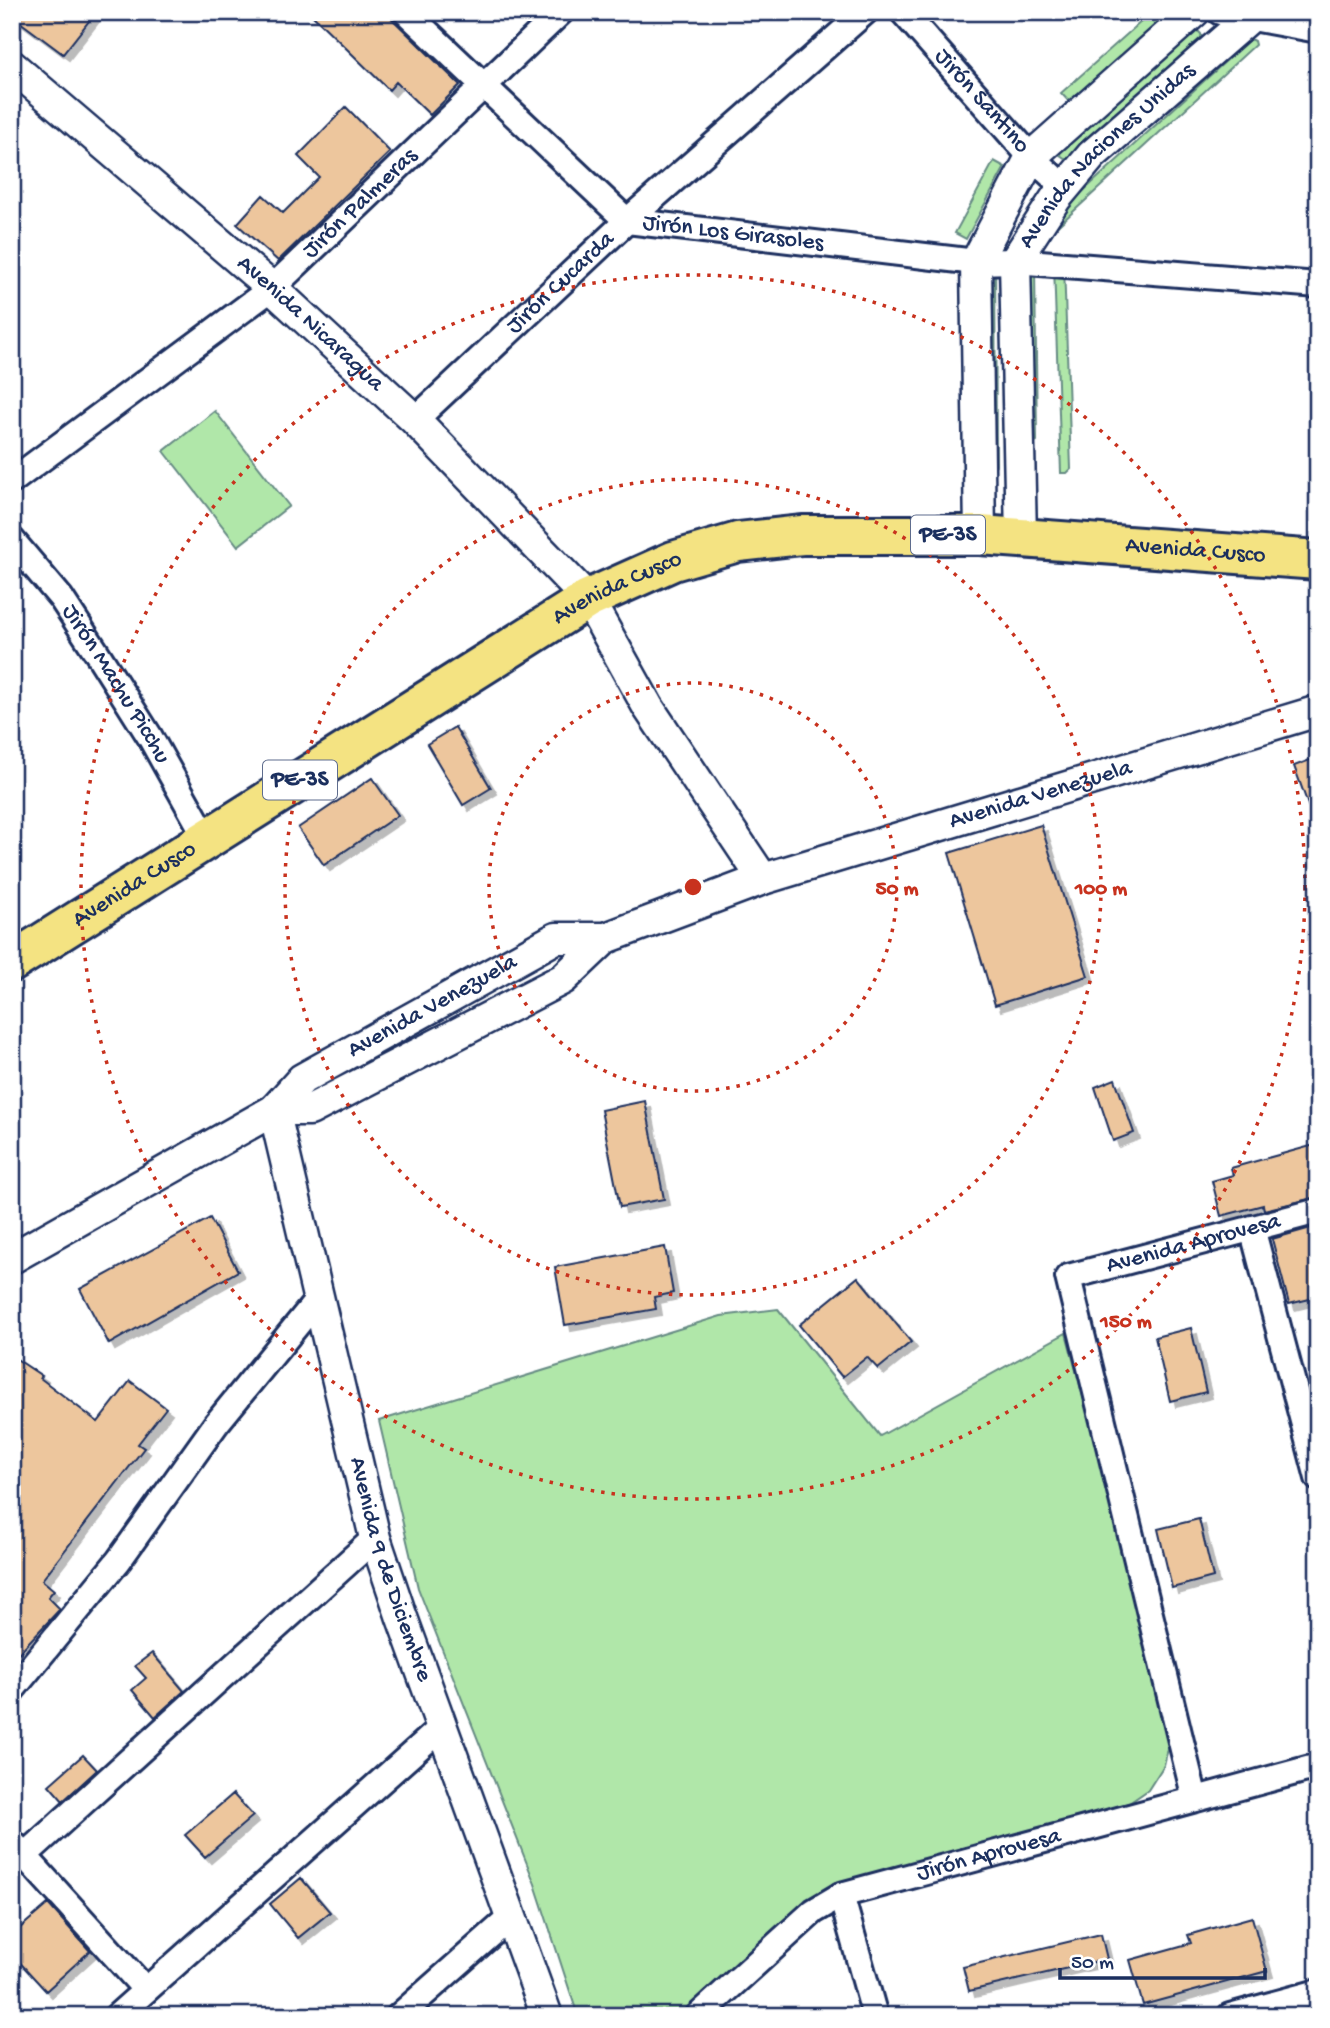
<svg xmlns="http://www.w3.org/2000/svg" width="1330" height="2028" font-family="'Gochi Hand',sans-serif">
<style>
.green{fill:#b0e7a9;stroke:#668b84;stroke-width:2}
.building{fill:#edc69d;stroke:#1b2f5e;stroke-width:2;filter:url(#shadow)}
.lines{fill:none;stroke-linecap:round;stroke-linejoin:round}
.minor-casing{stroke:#1b2f5e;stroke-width:30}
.tertiary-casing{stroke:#1b2f5e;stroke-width:35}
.trunk-casing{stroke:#1b2f5e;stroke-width:44}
.minor{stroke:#fff;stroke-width:24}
.tertiary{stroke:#fff;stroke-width:30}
.trunk{stroke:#f4e382;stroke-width:38}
.ring{fill:none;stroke:#c8321e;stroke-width:3.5;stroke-dasharray:3.5 7}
.labels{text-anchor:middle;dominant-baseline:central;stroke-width:6;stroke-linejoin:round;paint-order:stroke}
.shield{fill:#fff;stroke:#5f6d8e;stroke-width:2}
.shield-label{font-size:23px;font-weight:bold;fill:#1b2f5e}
.street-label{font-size:24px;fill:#1b2f5e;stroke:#fff}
.centre{fill:#c8321e;stroke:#fff;stroke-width:3.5}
.ring-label{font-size:21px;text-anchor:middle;font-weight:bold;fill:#c8321e;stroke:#fff;stroke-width:6;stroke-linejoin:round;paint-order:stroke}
</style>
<defs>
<filter id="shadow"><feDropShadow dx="6" dy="6" stdDeviation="0" flood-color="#0004"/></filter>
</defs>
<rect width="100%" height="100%" fill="#fff"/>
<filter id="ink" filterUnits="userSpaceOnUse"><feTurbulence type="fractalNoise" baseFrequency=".0143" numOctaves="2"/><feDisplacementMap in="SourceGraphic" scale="14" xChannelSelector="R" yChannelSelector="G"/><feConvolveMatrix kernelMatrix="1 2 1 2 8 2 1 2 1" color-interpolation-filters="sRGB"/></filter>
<g filter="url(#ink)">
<!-- green -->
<path class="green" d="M 1152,12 L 1177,12 L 1072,105 L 1061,93 Z
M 1195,28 L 1201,34 L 1202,42 L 1069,161 L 1057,153 Z
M 1250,39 L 1254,41 L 1255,45 L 1051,232 L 1045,226 Z
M 994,161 L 1005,167 L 966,239 L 955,233 Z
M 984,248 L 995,251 L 996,465 L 994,467 Z
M 1019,263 L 1035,267 L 1037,441 L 1032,444 Z
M 1054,265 L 1064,265 L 1071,469 L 1067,473 L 1061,473 Z
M 215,411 L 289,506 L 238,546 L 164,451 Z
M 778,1309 L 880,1436 L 1066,1333 L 1156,1670 L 1171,1736 L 1164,1765 L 1148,1790 L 1129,1803 L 924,1863 L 795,1912 L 682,2016 L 578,2016 L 535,1884 L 418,1588 L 379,1421 L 721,1316 Z"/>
<!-- building -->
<path class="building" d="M 12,12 L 96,12 L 63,54 L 12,16 Z
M 309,12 L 385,12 L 460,85 L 430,115 L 396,82 L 389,90 Z
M 346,107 L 390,152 L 278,261 L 237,224 L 263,195 L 283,213 L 319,177 L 298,156 Z
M 455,727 L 491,788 L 463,805 L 427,744 Z
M 1318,757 L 1318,824 L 1315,824 L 1294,766 Z
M 372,778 L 398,815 L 324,865 L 298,828 Z
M 1041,825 L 1088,976 L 995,1005 L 949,853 Z
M 1115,1079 L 1134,1133 L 1113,1141 L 1095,1087 Z
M 645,1101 L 664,1199 L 620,1207 L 601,1110 Z
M 1318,1144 L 1318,1197 L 1264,1210 L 1263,1205 L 1221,1216 L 1212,1181 L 1233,1175 L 1231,1168 Z
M 210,1218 L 238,1271 L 109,1344 L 80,1289 Z
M 1318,1226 L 1318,1297 L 1289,1304 L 1272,1239 Z
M 665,1247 L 673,1293 L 654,1297 L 656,1309 L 565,1325 L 555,1267 Z
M 858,1277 L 911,1342 L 878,1369 L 867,1357 L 842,1377 L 799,1325 Z
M 1191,1328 L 1206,1392 L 1170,1401 L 1155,1337 Z
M 12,1356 L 42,1376 L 40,1378 L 98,1422 L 130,1381 L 166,1408 L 138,1444 L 144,1448 L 42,1580 L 54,1590 L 48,1597 L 60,1609 L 12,1660 Z
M 1199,1519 L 1213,1577 L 1172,1588 L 1158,1529 Z
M 152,1653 L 184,1691 L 155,1717 L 132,1690 L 146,1678 L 135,1666 Z
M 83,1755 L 97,1770 L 63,1801 L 49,1785 Z
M 233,1794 L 253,1816 L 205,1857 L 185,1835 Z
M 301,1878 L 330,1912 L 298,1938 L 270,1904 Z
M 48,1904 L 90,1951 L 46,1991 L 12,1954 L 12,1935 Z
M 1252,1917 L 1267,1971 L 1143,2005 L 1130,1960 L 1191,1943 L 1188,1935 Z
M 1101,1934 L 1107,1959 L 969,1991 L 963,1967 Z"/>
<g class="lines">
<!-- minor casing -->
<g class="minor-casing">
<g id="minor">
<path id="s1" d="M 406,12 L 627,221 L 976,262 L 1015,261 L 1318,285"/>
<path id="s2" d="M 903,12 L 1031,157 L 1065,188"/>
<path d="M 1220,12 L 1318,30"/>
<path id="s3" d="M 415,420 L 627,221 L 865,12"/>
<path id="s4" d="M 12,481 L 272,288 L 561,12"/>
<path id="s5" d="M 12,540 L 61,598 L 97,653 L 150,737 L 207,839"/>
<path d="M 1252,1228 L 1318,1478"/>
<path d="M 12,1690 L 119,1560 L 216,1424 L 319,1298"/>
<path id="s6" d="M 1195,1799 L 1068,1277 L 1318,1211"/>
<path d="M 12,1842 L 145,1989"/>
<path d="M 25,1855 L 375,1538"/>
<path d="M 841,1895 L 875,2016"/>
<path d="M 117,2016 L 442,1727"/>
<path d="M 399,2016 L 511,1917"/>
<path id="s7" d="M 698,2016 L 814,1911 L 841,1895 L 1318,1766"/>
<path d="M 1230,2016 L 1318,1992"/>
</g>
</g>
<!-- tertiary casing -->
<g class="tertiary-casing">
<g id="tertiary">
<path id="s8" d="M 12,66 L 272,288 L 415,420 L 588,599 L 648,707 L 763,879"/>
<path d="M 980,535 L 976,262 L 1031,157 L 1194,12"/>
<path id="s9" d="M 1021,538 L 1015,261 L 1056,198 L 1092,155 L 1256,12"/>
<path id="s10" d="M 274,1110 L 375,1538 L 401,1615 L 547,2016"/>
<path d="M 274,1110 L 310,1110 L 563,979 L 606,938"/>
<path id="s11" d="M 12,1258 L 274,1110 L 302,1079 L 556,938 L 606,938 L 763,879 L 1318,711"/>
</g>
</g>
<!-- trunk casing -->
<g class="trunk-casing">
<g id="trunk">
<path id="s12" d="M 12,962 L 588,599 L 673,561 L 738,542 L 802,535 L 980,535 L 1318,560"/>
</g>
</g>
<!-- minor -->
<use href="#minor" class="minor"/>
<!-- tertiary -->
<use href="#tertiary" class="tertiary"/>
<!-- trunk -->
<use href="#trunk" class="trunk"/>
</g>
</g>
<!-- distance rings -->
<g class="ring">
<circle cx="693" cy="887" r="204"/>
<circle cx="693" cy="887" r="408"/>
<circle cx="693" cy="887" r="612"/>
</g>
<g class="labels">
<!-- shield labels -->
<g class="shield">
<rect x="911" y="515.5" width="74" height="39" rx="5"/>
<rect x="263" y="760.5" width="74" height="39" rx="5"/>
</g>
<g class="shield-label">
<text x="948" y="535">PE-3S</text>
<text x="300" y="780">PE-3S</text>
</g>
<!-- street labels -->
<g class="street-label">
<text stroke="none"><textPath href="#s2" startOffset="119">Jirón Santino</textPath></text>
<text stroke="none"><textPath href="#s9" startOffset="418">Avenida Naciones Unidas</textPath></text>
<text stroke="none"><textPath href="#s4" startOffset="446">Jirón Palmeras</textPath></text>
<text stroke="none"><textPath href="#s1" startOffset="411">Jirón Los Girasoles</textPath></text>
<text stroke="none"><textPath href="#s3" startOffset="200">Jirón Cucarda</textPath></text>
<text stroke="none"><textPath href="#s8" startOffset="394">Avenida Nicaragua</textPath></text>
<text stroke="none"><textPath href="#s12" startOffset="1300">Avenida Cusco</textPath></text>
<text stroke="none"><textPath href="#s12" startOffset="712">Avenida Cusco</textPath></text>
<text stroke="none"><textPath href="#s5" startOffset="178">Jirón Machu Picchu</textPath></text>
<text stroke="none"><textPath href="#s11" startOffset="1141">Avenida Venezuela</textPath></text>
<text stroke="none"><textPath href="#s12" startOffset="145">Avenida Cusco</textPath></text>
<text stroke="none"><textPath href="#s11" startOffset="492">Avenida Venezuela</textPath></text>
<text stroke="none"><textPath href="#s6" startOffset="667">Avenida Aprovesa</textPath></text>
<text stroke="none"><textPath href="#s10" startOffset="474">Avenida 9 de Diciembre</textPath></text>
<text stroke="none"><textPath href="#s7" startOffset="341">Jirón Aprovesa</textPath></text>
</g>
</g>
<circle cx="693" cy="887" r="10" class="centre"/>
<g class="ring-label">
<text x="897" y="894">50 m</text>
<text x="1101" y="894">100 m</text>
<text x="1126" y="1327">150 m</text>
</g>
<!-- margin -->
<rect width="1330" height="2028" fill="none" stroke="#fff" stroke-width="42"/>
<rect x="21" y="21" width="1288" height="1986" fill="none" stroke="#1b2f5e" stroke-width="2.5" filter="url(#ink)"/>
<!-- scale -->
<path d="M1060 1968v10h205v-10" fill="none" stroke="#1b2f5e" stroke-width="3.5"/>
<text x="1071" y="1968" font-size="21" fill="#1b2f5e" stroke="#ffffff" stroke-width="5" paint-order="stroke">50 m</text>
</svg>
